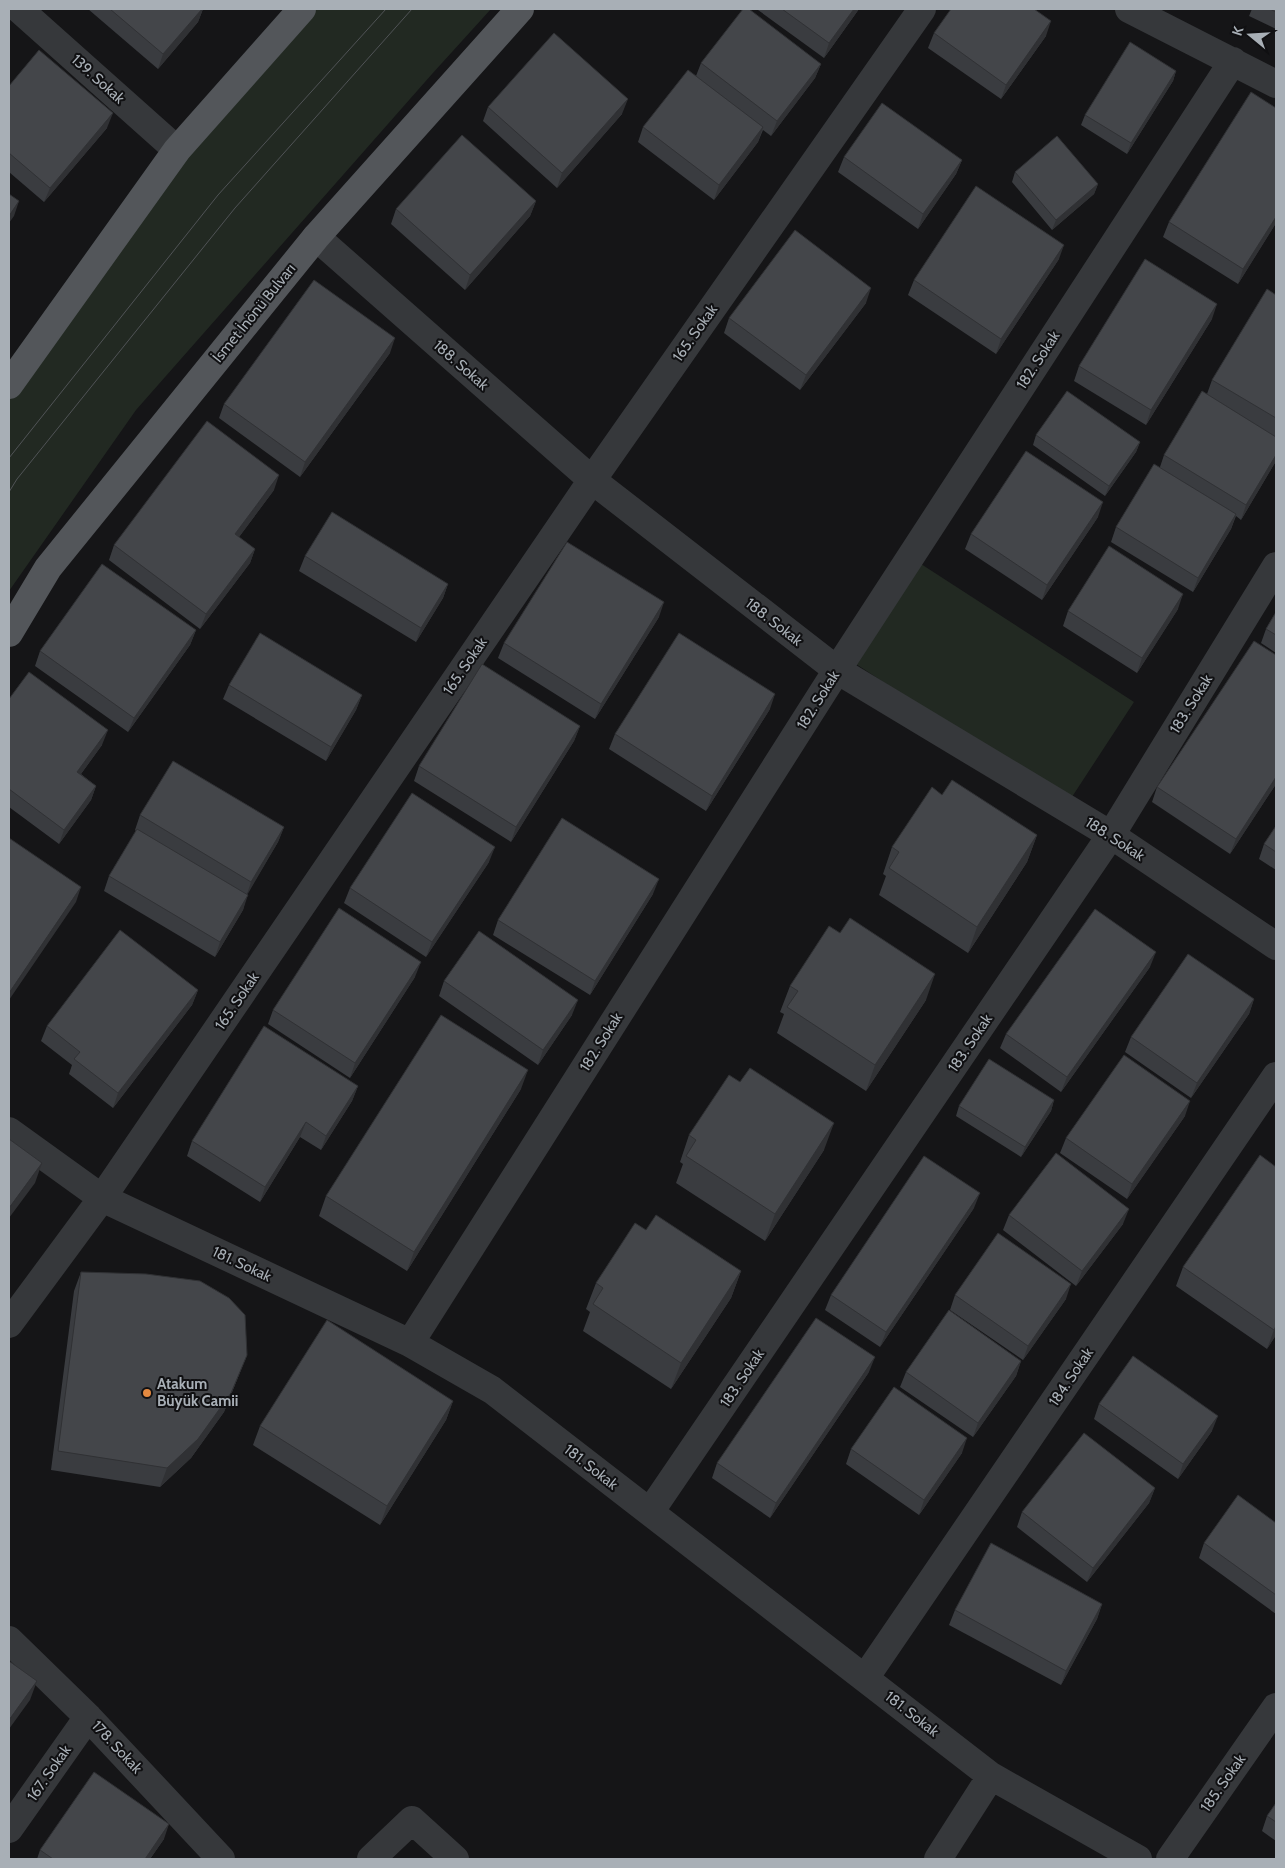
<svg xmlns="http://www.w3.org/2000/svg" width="1285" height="1868" font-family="Cabin,sans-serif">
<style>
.green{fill:#222922}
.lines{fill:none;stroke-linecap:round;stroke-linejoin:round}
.minor{stroke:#36383b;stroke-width:28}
.major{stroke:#53565a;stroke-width:28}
.tram{stroke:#505356;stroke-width:1}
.wall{fill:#3a3c40}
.shaded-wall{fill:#303134}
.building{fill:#44464a;stroke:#303134}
.poi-dot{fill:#e48940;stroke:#101012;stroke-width:2}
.labels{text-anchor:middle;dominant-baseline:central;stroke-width:4;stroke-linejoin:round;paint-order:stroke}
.street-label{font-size:15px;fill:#a8afb6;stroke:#101012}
.poi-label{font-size:15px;font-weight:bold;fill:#a8afb6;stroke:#101012;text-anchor:start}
</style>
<rect width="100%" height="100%" fill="#151517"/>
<!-- green -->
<path class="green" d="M 299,9 L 491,9 L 432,74 L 136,410 L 9,591 L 9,381 Z
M 921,564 L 1134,702 L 1068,803 L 856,664 Z"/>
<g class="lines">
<!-- minor -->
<path class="minor" d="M 19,9 L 177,150
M 1129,9 L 1276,84
M 316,237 L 592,480 L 837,670 L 1111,835 L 1276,946
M 9,1131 L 102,1198 L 410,1343 L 492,1390 L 991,1776 L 1138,1859
M 9,1324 L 102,1198 L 592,480 L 922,9
M 410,1343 L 837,670 L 1233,61
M 650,1512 L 1111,835 L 1276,566
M 9,1640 L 88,1717 L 221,1859
M 865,1678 L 1276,1076
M 9,1829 L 88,1717
M 371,1859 L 412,1820 L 455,1859
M 938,1859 L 991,1776
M 1170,1859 L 1276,1707"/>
<!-- major -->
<path class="major" d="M 9,385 L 177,150 L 302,9
M 9,633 L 48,568 L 316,237 L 520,9"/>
<!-- tram -->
<path class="tram" d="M 9,458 L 218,195 L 386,9
M 9,492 L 17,479 L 235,208 L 412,9"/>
</g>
<!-- wall -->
<path class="wall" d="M 88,9 L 203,9 L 198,22 L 158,69 Z
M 758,9 L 859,9 L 824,58 L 758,10 Z
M 1252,9 L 1276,9 L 1276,29 L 1249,16 Z
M 934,33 L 1046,36 L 1001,99 L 928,48 Z
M 701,63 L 821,64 L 815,78 L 771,136 L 763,130 L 758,142 L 714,200 L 638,142 L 643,127 L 696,76 Z
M 1176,71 L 1173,81 L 1127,154 L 1081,125 L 1085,115 Z
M 9,86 L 107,128 L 44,202 L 9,172 Z
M 488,107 L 622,114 L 557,188 L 483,121 Z
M 844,157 L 962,160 L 956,174 L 918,229 L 838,172 Z
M 1015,172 L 1098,184 L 1094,194 L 1052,230 L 1012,182 Z
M 536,201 L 530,216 L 465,290 L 391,224 L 396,209 Z
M 1169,222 L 1276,223 L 1238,284 L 1163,237 Z
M 1059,259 L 996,354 L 908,295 L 914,280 Z
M 1276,295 L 1276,461 L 1241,520 L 1236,516 L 1231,529 L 1193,592 L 1111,542 L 1116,527 L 1160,467 L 1164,455 L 1207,394 L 1212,380 Z
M 866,303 L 800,390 L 724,333 L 729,318 Z
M 1212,319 L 1146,425 L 1074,381 L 1079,366 Z
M 390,353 L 300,477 L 219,418 L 224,404 Z
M 1036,435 L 1140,442 L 1136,452 L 1105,496 L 1033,445 Z
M 274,490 L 239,537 L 255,549 L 250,563 L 200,629 L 109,560 L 114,545 Z
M 1098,517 L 1042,600 L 965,549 L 971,534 Z
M 305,556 L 448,584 L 443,598 L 416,642 L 299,571 Z
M 1178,609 L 1137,673 L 1063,626 L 1068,611 Z
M 1276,612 L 1276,653 L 1261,643 L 1266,629 Z
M 659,617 L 595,719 L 498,658 L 504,643 Z
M 196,630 L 190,645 L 128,732 L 35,666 L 40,651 Z
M 1276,655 L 1276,784 L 1230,854 L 1152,802 L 1157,787 Z
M 229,685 L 362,695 L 356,710 L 326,761 L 223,699 Z
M 9,699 L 102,745 L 81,774 L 96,786 L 91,800 L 59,844 L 9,807 Z
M 770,709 L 706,811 L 609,749 L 615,734 Z
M 580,726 L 574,741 L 511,842 L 414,781 L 419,766 Z
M 942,795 L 1037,835 L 1027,862 L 968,953 L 879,895 L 886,876 L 883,874 L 892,847 Z
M 140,815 L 284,827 L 278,842 L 247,894 L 243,910 L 215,957 L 104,891 L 109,876 L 136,831 L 135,830 Z
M 1276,826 L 1276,870 L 1259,859 L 1264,844 Z
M 489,862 L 426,957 L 344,903 L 350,888 Z
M 653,894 L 590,995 L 493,935 L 498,920 Z
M 840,933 L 926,1000 L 866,1091 L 777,1033 L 784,1014 L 780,1012 L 790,986 Z
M 1150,967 L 1061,1092 L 1000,1048 L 1006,1034 Z
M 415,977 L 350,1078 L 268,1024 L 273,1010 Z
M 444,981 L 572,1015 L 538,1065 L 439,996 Z
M 198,990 L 192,1005 L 113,1108 L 69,1074 L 72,1065 L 41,1041 L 47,1026 Z
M 1254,999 L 1249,1014 L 1191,1098 L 1125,1052 L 1131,1037 Z
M 358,1086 L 352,1101 L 321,1150 L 300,1137 L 260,1202 L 187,1156 L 192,1141 Z
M 521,1089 L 407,1271 L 319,1216 L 326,1196 Z
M 1054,1100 L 1051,1111 L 1021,1157 L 956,1116 L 959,1106 Z
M 1185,1116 L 1127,1199 L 1060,1153 L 1066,1138 Z
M 689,1135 L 824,1150 L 765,1241 L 676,1183 L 683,1164 L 680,1162 Z
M 1276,1167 L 1276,1335 L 1267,1349 L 1176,1286 L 1183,1267 Z
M 974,1208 L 880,1347 L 825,1310 L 831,1295 Z
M 1009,1215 L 1123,1224 L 1076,1286 L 1003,1230 Z
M 646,1230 L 741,1271 L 731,1298 L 671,1389 L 583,1331 L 590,1312 L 586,1309 L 596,1283 Z
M 81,1272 L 247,1355 L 224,1412 L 191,1458 L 160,1487 L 51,1470 L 74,1291 Z
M 955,1295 L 1066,1299 L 1023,1360 L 950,1310 Z
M 1021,1361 L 1016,1376 L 973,1437 L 900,1387 L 906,1372 Z
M 869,1372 L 770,1518 L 712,1478 L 717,1463 Z
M 453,1401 L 446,1420 L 380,1525 L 253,1445 L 260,1426 Z
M 1099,1404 L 1212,1431 L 1178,1479 L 1094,1419 Z
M 851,1449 L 962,1453 L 919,1515 L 846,1464 Z
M 1155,1488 L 1149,1503 L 1087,1582 L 1017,1527 L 1022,1512 Z
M 1276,1523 L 1276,1614 L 1199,1558 L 1204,1543 Z
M 1102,1604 L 1097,1619 L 1061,1685 L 949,1625 L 955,1610 Z
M 1276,1803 L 1276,1841 L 1262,1831 L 1267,1816 Z
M 164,1839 L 150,1859 L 37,1859 L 40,1850 Z"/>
<!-- shaded-wall -->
<path class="shaded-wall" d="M 202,9 L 203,9 L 198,22 L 158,69 L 163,54 Z
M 854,9 L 859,9 L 824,58 L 829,43 Z
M 1051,21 L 1046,36 L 1001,99 L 1006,85 Z
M 821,64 L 815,78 L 771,136 L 777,121 Z
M 1176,71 L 1173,81 L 1127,154 L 1131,143 Z
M 628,99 L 622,114 L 557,188 L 562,173 Z
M 113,113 L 107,128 L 44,202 L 50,188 Z
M 763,127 L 758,142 L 714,200 L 719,185 Z
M 962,160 L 956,174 L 918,229 L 923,214 Z
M 1098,184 L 1094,194 L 1052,230 L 1056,220 Z
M 19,201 L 14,216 L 9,223 L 9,216 Z
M 536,201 L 530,216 L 465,290 L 470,275 Z
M 1276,217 L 1276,223 L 1238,284 L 1243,269 Z
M 1064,245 L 1059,259 L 996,354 L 1001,339 Z
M 871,288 L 866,303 L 800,390 L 806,375 Z
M 1217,304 L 1212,319 L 1146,425 L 1151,410 Z
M 395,338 L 390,353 L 300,477 L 305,462 Z
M 1140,442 L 1136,452 L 1105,496 L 1109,486 Z
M 1276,455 L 1276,461 L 1241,520 L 1246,505 Z
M 279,475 L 274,490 L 230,549 L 235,534 Z
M 1103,502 L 1098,517 L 1042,600 L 1047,585 Z
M 1236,514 L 1231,529 L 1193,592 L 1198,578 Z
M 255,549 L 250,563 L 200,629 L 206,614 Z
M 448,584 L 443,598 L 416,642 L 421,628 Z
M 1183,594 L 1178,609 L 1137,673 L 1142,658 Z
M 664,602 L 659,617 L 595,719 L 601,704 Z
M 196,630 L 190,645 L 128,732 L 134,718 Z
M 775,694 L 770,709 L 706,811 L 712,796 Z
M 362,695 L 356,710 L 326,761 L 331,747 Z
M 580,726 L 574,741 L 511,842 L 516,827 Z
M 108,730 L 102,745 L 72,786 L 77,772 Z
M 1276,777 L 1276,784 L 1230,854 L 1236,839 Z
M 96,786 L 91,800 L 59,844 L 64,830 Z
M 284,827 L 278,842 L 246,897 L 251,882 Z
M 1037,835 L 1027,862 L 968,953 L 977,927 Z
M 495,847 L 489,862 L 426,957 L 432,942 Z
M 659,879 L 653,894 L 590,995 L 595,981 Z
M 81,887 L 76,902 L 9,1000 L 9,993 Z
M 248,895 L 243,910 L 215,957 L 220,942 Z
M 1156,952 L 1150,967 L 1061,1092 L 1067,1077 Z
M 421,962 L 415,977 L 350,1078 L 355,1063 Z
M 935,974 L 926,1000 L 866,1091 L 875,1065 Z
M 198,990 L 192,1005 L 113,1108 L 118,1093 Z
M 1254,999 L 1249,1014 L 1191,1098 L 1197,1083 Z
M 578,1000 L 572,1015 L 538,1065 L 543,1050 Z
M 528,1070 L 521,1089 L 407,1271 L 414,1252 Z
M 358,1086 L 352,1101 L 321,1150 L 326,1136 Z
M 1054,1100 L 1051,1111 L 1021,1157 L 1025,1147 Z
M 1190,1101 L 1185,1116 L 1127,1199 L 1132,1184 Z
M 306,1122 L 300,1137 L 260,1202 L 265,1187 Z
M 834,1123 L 824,1150 L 765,1241 L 775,1214 Z
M 42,1163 L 35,1183 L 9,1218 L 9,1208 Z
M 980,1193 L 974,1208 L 880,1347 L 886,1332 Z
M 1129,1209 L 1123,1224 L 1076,1286 L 1082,1271 Z
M 741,1271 L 731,1298 L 671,1389 L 681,1363 Z
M 1071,1284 L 1066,1299 L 1023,1360 L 1028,1346 Z
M 1276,1326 L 1276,1335 L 1267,1349 L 1274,1330 Z
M 247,1355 L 224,1412 L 191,1458 L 160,1487 L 167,1468 Z
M 875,1357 L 869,1372 L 770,1518 L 776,1503 Z
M 1021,1361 L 1016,1376 L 973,1437 L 978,1423 Z
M 453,1401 L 446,1420 L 380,1525 L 387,1506 Z
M 1218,1416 L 1212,1431 L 1178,1479 L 1183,1464 Z
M 967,1438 L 962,1453 L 919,1515 L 924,1500 Z
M 1155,1488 L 1149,1503 L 1087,1582 L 1093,1568 Z
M 1102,1604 L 1097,1619 L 1061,1685 L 1066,1671 Z
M 37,1681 L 30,1700 L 9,1729 L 9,1720 Z
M 169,1824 L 164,1839 L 150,1859 L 145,1859 Z"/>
<!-- building -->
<path class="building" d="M 110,9 L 202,9 L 163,54 Z
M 743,9 L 749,9 L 821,64 L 777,121 L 701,63 Z
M 782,9 L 854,9 L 829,43 Z
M 951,9 L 1034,9 L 1051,21 L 1006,85 L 934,33 Z
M 1270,9 L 1276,9 L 1276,12 Z
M 554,33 L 628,99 L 562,173 L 488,107 Z
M 1130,42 L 1176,71 L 1131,143 L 1085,115 Z
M 39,50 L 113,113 L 50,188 L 9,153 L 9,86 Z
M 688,70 L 763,127 L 719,185 L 643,127 Z
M 1251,92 L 1276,108 L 1276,217 L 1243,269 L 1169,222 Z
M 882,103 L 962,160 L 923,214 L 844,157 Z
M 462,135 L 536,201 L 470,275 L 396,209 Z
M 1057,136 L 1098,184 L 1056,220 L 1015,172 Z
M 976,186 L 1064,245 L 1001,339 L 914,280 Z
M 9,194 L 19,201 L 9,216 Z
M 795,230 L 871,288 L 806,375 L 729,318 Z
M 1145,259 L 1217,304 L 1151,410 L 1079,366 Z
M 314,280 L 395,338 L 305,462 L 224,404 Z
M 1267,289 L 1276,295 L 1276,418 L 1212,380 Z
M 1067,391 L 1140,442 L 1109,486 L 1036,435 Z
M 1202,391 L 1276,437 L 1276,455 L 1246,505 L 1164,455 Z
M 207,421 L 279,475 L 235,534 L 255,549 L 206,614 L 114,545 Z
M 1026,451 L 1103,502 L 1047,585 L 971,534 Z
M 1154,464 L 1236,514 L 1198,578 L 1116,527 Z
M 332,512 L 448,584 L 421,628 L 305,556 Z
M 567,542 L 664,602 L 601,704 L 504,643 Z
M 1109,546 L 1183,594 L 1142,658 L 1068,611 Z
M 102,564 L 196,630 L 134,718 L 40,651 Z
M 1276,612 L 1276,635 L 1266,629 Z
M 260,633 L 362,695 L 331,747 L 229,685 Z
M 679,633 L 775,694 L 712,796 L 615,734 Z
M 1254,641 L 1276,655 L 1276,777 L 1236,839 L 1157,787 Z
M 482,664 L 580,726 L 516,827 L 419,766 Z
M 29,672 L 108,730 L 77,772 L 96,786 L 64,830 L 9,789 L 9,699 Z
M 173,761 L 284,827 L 251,882 L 140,815 Z
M 952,780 L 1037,835 L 977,927 L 889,868 L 899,852 L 892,847 L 932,787 L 942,795 Z
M 412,793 L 495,847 L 432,942 L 350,888 Z
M 562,818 L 659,879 L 595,981 L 498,920 Z
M 1276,826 L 1276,852 L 1264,844 Z
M 137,829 L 248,895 L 220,942 L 109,876 Z
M 9,838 L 81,887 L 9,993 Z
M 339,908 L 421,962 L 355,1063 L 273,1010 Z
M 1095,909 L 1156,952 L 1067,1077 L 1006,1034 Z
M 850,918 L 935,974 L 875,1065 L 787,1007 L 798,991 L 790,986 L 829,926 L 840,933 Z
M 120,930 L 198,990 L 118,1093 L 74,1059 L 80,1052 L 47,1026 Z
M 479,931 L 578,1000 L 543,1050 L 444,981 Z
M 1188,954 L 1254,999 L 1197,1083 L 1131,1037 Z
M 441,1015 L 528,1070 L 414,1252 L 326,1196 Z
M 264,1026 L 358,1086 L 326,1136 L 306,1122 L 265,1187 L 192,1141 Z
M 1124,1055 L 1190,1101 L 1132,1184 L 1066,1138 Z
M 989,1059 L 1054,1100 L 1025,1147 L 959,1106 Z
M 750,1068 L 834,1123 L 775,1214 L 686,1156 L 696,1140 L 689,1135 L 729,1075 L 740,1082 Z
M 9,1139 L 42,1163 L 9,1208 Z
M 1056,1153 L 1129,1209 L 1082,1271 L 1009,1215 Z
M 1260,1155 L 1276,1167 L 1276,1326 L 1274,1330 L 1183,1267 Z
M 924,1156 L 980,1193 L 886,1332 L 831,1295 Z
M 656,1215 L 741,1271 L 681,1363 L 593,1304 L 603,1288 L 596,1283 L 635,1223 L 646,1230 Z
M 998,1233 L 1071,1284 L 1028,1346 L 955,1295 Z
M 81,1272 L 146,1274 L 200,1281 L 229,1298 L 245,1315 L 247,1355 L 231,1393 L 198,1439 L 167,1468 L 58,1451 Z
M 949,1310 L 1021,1361 L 978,1423 L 906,1372 Z
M 816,1318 L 875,1357 L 776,1503 L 717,1463 Z
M 327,1320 L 453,1401 L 387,1506 L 260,1426 Z
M 1133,1356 L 1218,1416 L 1183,1464 L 1099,1404 Z
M 894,1387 L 967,1438 L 924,1500 L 851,1449 Z
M 1084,1433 L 1155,1488 L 1093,1568 L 1022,1512 Z
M 1238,1495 L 1276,1523 L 1276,1595 L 1204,1543 Z
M 991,1543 L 1102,1604 L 1066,1671 L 955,1610 Z
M 9,1661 L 37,1681 L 9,1720 Z
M 94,1772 L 169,1824 L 145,1859 L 53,1859 L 40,1850 Z
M 1276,1803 L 1276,1822 L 1267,1816 Z"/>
<!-- markers -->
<circle class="poi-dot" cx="147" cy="1393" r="5"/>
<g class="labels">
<!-- street labels -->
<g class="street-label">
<text transform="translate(98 79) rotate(42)">139. Sokak</text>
<text transform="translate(254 313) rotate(-51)">İsmet İnönü Bulvarı</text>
<text transform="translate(695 333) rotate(-55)">165. Sokak</text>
<text transform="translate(1038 360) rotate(-57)">182. Sokak</text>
<text transform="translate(461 365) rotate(41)">188. Sokak</text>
<text transform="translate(774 622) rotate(38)">188. Sokak</text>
<text transform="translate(465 666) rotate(-56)">165. Sokak</text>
<text transform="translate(818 700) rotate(-58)">182. Sokak</text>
<text transform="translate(1191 704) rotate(-58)">183. Sokak</text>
<text transform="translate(1115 839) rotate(33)">188. Sokak</text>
<text transform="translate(237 1001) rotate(-56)">165. Sokak</text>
<text transform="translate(601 1042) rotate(-58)">182. Sokak</text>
<text transform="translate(970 1043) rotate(-56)">183. Sokak</text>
<text transform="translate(242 1264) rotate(25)">181. Sokak</text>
<text transform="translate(1071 1377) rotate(-56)">184. Sokak</text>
<text transform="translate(742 1378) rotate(-56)">183. Sokak</text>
<text transform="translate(591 1467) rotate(38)">181. Sokak</text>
<text transform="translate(912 1714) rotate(38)">181. Sokak</text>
<text transform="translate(117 1747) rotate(47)">178. Sokak</text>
<text transform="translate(49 1773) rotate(-55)">167. Sokak</text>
<text transform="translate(1223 1783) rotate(-55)">185. Sokak</text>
</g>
<!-- poi labels -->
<g class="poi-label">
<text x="157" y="1384">Atakum<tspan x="157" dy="17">Büyük Camii</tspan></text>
</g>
</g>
<!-- border -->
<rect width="1285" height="1868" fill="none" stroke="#a8afb6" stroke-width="20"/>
<!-- north arrow -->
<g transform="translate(1250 35) rotate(288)" stroke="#101012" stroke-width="4" paint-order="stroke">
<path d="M0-4L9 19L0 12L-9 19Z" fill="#a8afb6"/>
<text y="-8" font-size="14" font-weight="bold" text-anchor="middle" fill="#a8afb6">K</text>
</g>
</svg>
